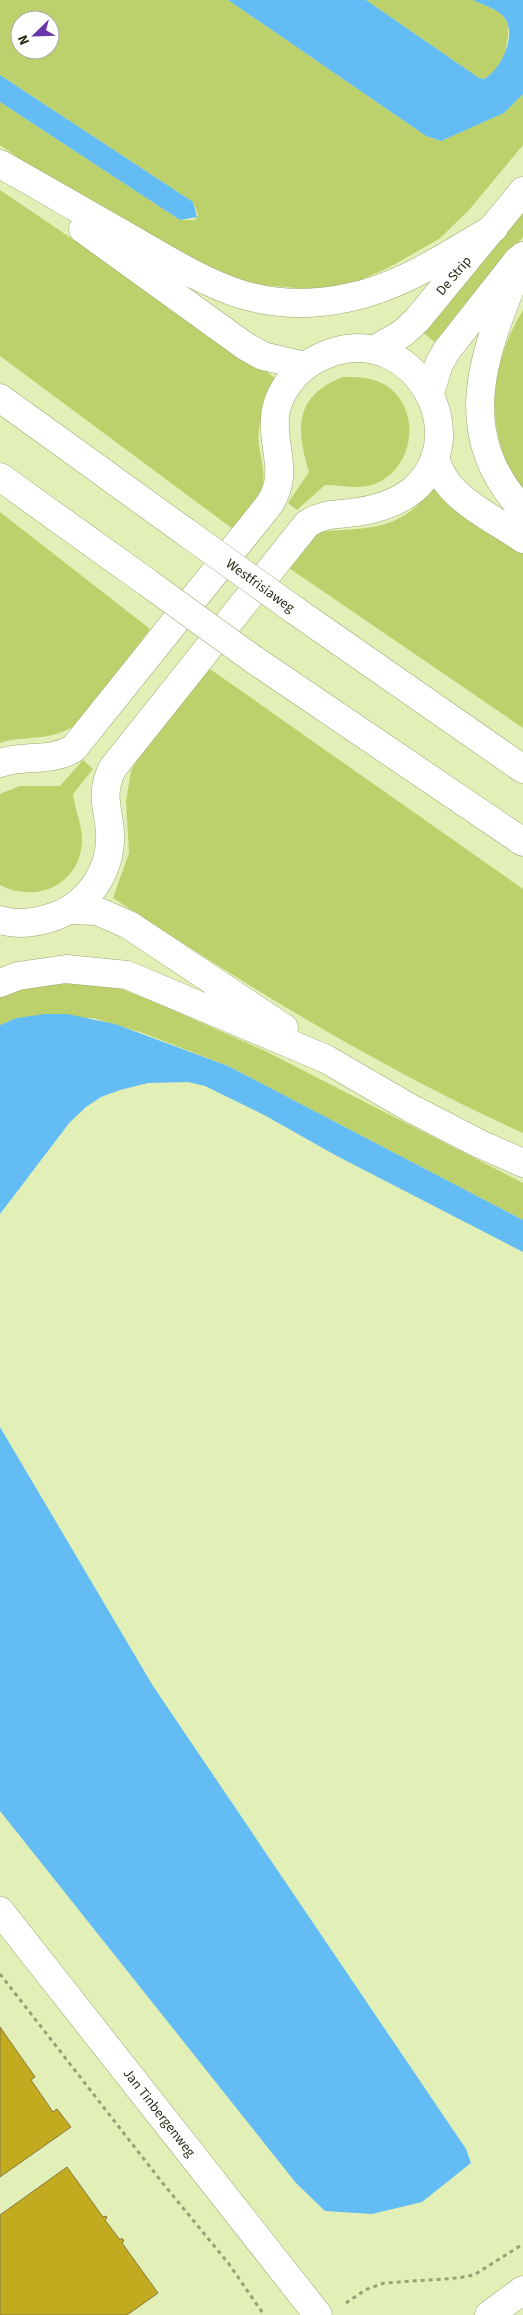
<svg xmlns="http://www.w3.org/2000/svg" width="523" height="2315" font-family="'Source Sans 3',sans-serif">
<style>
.green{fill:#bcd06b;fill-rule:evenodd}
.water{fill:#64bcf4}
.building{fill:#c3ab20;stroke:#847943}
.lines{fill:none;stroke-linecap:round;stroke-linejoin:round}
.minor-casing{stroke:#9ca872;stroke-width:29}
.tertiary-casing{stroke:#9ca872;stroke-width:29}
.trunk-casing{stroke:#9ca872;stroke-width:29}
.path{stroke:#97a176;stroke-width:3;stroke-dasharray:4 4;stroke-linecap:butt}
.minor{stroke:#fff;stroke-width:28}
.tertiary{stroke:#fff;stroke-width:28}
.trunk{stroke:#fff;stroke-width:28}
.trunk-bridge-casing{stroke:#9ca872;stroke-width:29;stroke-linecap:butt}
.trunk-bridge{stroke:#fff;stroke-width:28}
.labels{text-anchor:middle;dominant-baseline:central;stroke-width:4;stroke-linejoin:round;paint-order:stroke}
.street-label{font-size:14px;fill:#272c16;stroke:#fff}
</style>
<rect width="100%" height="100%" fill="#e2f0b7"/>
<!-- green -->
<path class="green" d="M 0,0 L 228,0 L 426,136 L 441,141 L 504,113 L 523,94 L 523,145 L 469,210 L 439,239 L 388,268 L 349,285 L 318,290 L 250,284 L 219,276 L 74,197 L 0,145 L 0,102 L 180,220 L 195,220 L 198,215 L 193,202 L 0,75 ZM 20,20 L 50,20 L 50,50 L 20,50 Z
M 366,0 L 473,0 L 500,12 L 508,23 L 508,37 L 505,53 L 496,70 L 484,79 L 479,78 Z
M 0,190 L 260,366 L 277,380 C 266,400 256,423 259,446 C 261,460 266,474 262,488 C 256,504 243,517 233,529 L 0,356 Z
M 523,205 L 523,237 L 437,344 L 421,331 Z
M 523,310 L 523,494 C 484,432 486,372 523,310 Z
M 343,377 C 355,377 366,377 377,381 C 423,399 418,467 375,484 C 359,490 342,485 325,485 L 297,510 L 288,503 L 309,472 C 296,428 294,396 343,377 Z
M 433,488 L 523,553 L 523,728 L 286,566 C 293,558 306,539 315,534 C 323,530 333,531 342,530 C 384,528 407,522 433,488 Z
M 0,512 L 150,629 L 82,722 C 71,728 60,734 48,736 C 32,739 16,737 0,743 Z
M 210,669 L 523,889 L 523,1133 C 379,1068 244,984 113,898 L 129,853 L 126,801 L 131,771 L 147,741 Z
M 83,760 L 93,769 L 73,794 C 75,808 81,823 82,836 C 84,882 38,905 0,885 L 0,794 L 20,786 L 60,786 Z
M 58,984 L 86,984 L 122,989 L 159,1004 L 265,1051 L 523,1183 L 523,1220 L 228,1066 L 143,1033 L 93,1018 L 17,1018 L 0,1025 L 0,996 L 19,990 Z"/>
<!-- water -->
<path class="water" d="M 228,0 L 366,0 L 479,78 L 484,79 C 501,70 518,34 504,17 C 498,9 483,5 473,0 L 523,0 L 523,94 L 504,113 L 441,141 L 426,136 Z
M 0,75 L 193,202 L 197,217 L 180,220 L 0,102 Z
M 45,1014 L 67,1014 L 115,1024 L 228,1066 L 523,1220 L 523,1252 L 335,1155 L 266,1116 L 205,1086 L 188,1082 L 148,1083 L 120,1090 L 101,1097 L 86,1107 L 70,1122 L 0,1214 L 0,1025 L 17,1018 Z
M 0,1427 L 153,1686 L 466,2149 L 471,2163 L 422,2202 L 372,2214 L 325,2211 L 296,2183 L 0,1811 Z"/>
<!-- building -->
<path class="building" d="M 0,2027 L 35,2077 L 31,2080 L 53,2112 L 57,2109 L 71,2127 L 0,2177 Z
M 67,2167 L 103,2217 L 106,2216 L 107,2218 L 105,2220 L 120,2240 L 122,2238 L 124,2241 L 122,2243 L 158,2293 L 127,2315 L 0,2315 L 0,2215 Z"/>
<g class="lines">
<!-- minor casing -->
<g class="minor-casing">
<path id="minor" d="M 0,1911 L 318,2315
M 489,2315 L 523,2290"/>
</g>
<!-- tertiary casing -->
<g class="tertiary-casing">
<path id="tertiary" d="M 374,350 L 403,333 L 417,320 L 523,191
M 430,393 L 439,364 L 447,350 L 518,260
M 0,763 C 25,754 51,763 74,748 L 268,506 C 300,462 249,426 295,375 C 304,365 317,358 330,353 C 413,323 477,435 413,490 C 397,503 377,509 357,512 C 338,515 323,513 307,524 L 112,769 C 100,796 108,806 110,832 C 112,869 90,903 56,916 C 39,922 18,926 0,920"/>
</g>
<!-- trunk casing -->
<g class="trunk-casing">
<path id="trunk" d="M 0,164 C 43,188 85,213 128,237 C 206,282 257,318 351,297 C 403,286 449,254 494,228
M 83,229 L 245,346 L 263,356 L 305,366
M 523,256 C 488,345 447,428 523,510
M 0,398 L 187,533
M 435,457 C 438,467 442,477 449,485 C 466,506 500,523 523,539
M 0,477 L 148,583
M 293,609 L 523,769
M 253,659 L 523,842
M 69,910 L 97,911 L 129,925 L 284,1028
M 0,983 L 18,976 L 66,969 L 127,975 L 326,1059 L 412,1109 L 480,1144 L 523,1163"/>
</g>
<!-- path -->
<path class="path" d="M 0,1974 L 161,2181 L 229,2264 L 264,2315
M 346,2303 L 365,2290 L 384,2283 L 458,2278 L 474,2275 L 523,2244"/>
<!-- minor -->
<use href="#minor" class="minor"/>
<!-- tertiary -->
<use href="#tertiary" class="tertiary"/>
<!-- trunk -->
<use href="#trunk" class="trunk"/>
<!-- trunk-bridge casing -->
<g class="trunk-bridge-casing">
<path id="trunk-bridge" d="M 187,533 L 293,609
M 148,583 L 253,659"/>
</g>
<!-- trunk-bridge -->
<use href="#trunk-bridge" class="trunk-bridge"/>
</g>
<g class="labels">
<!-- street labels -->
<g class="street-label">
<text transform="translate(454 276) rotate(-50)">De Strip</text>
<text transform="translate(260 586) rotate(36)">Westfrisiaweg</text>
<text transform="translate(159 2113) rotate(52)">Jan Tinbergenweg</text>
</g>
</g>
<!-- north arrow -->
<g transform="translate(35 35) rotate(247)"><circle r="24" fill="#ffffff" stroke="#a9aba2"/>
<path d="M0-4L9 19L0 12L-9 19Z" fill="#6835ac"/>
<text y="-8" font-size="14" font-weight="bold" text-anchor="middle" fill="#272c16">N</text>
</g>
</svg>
